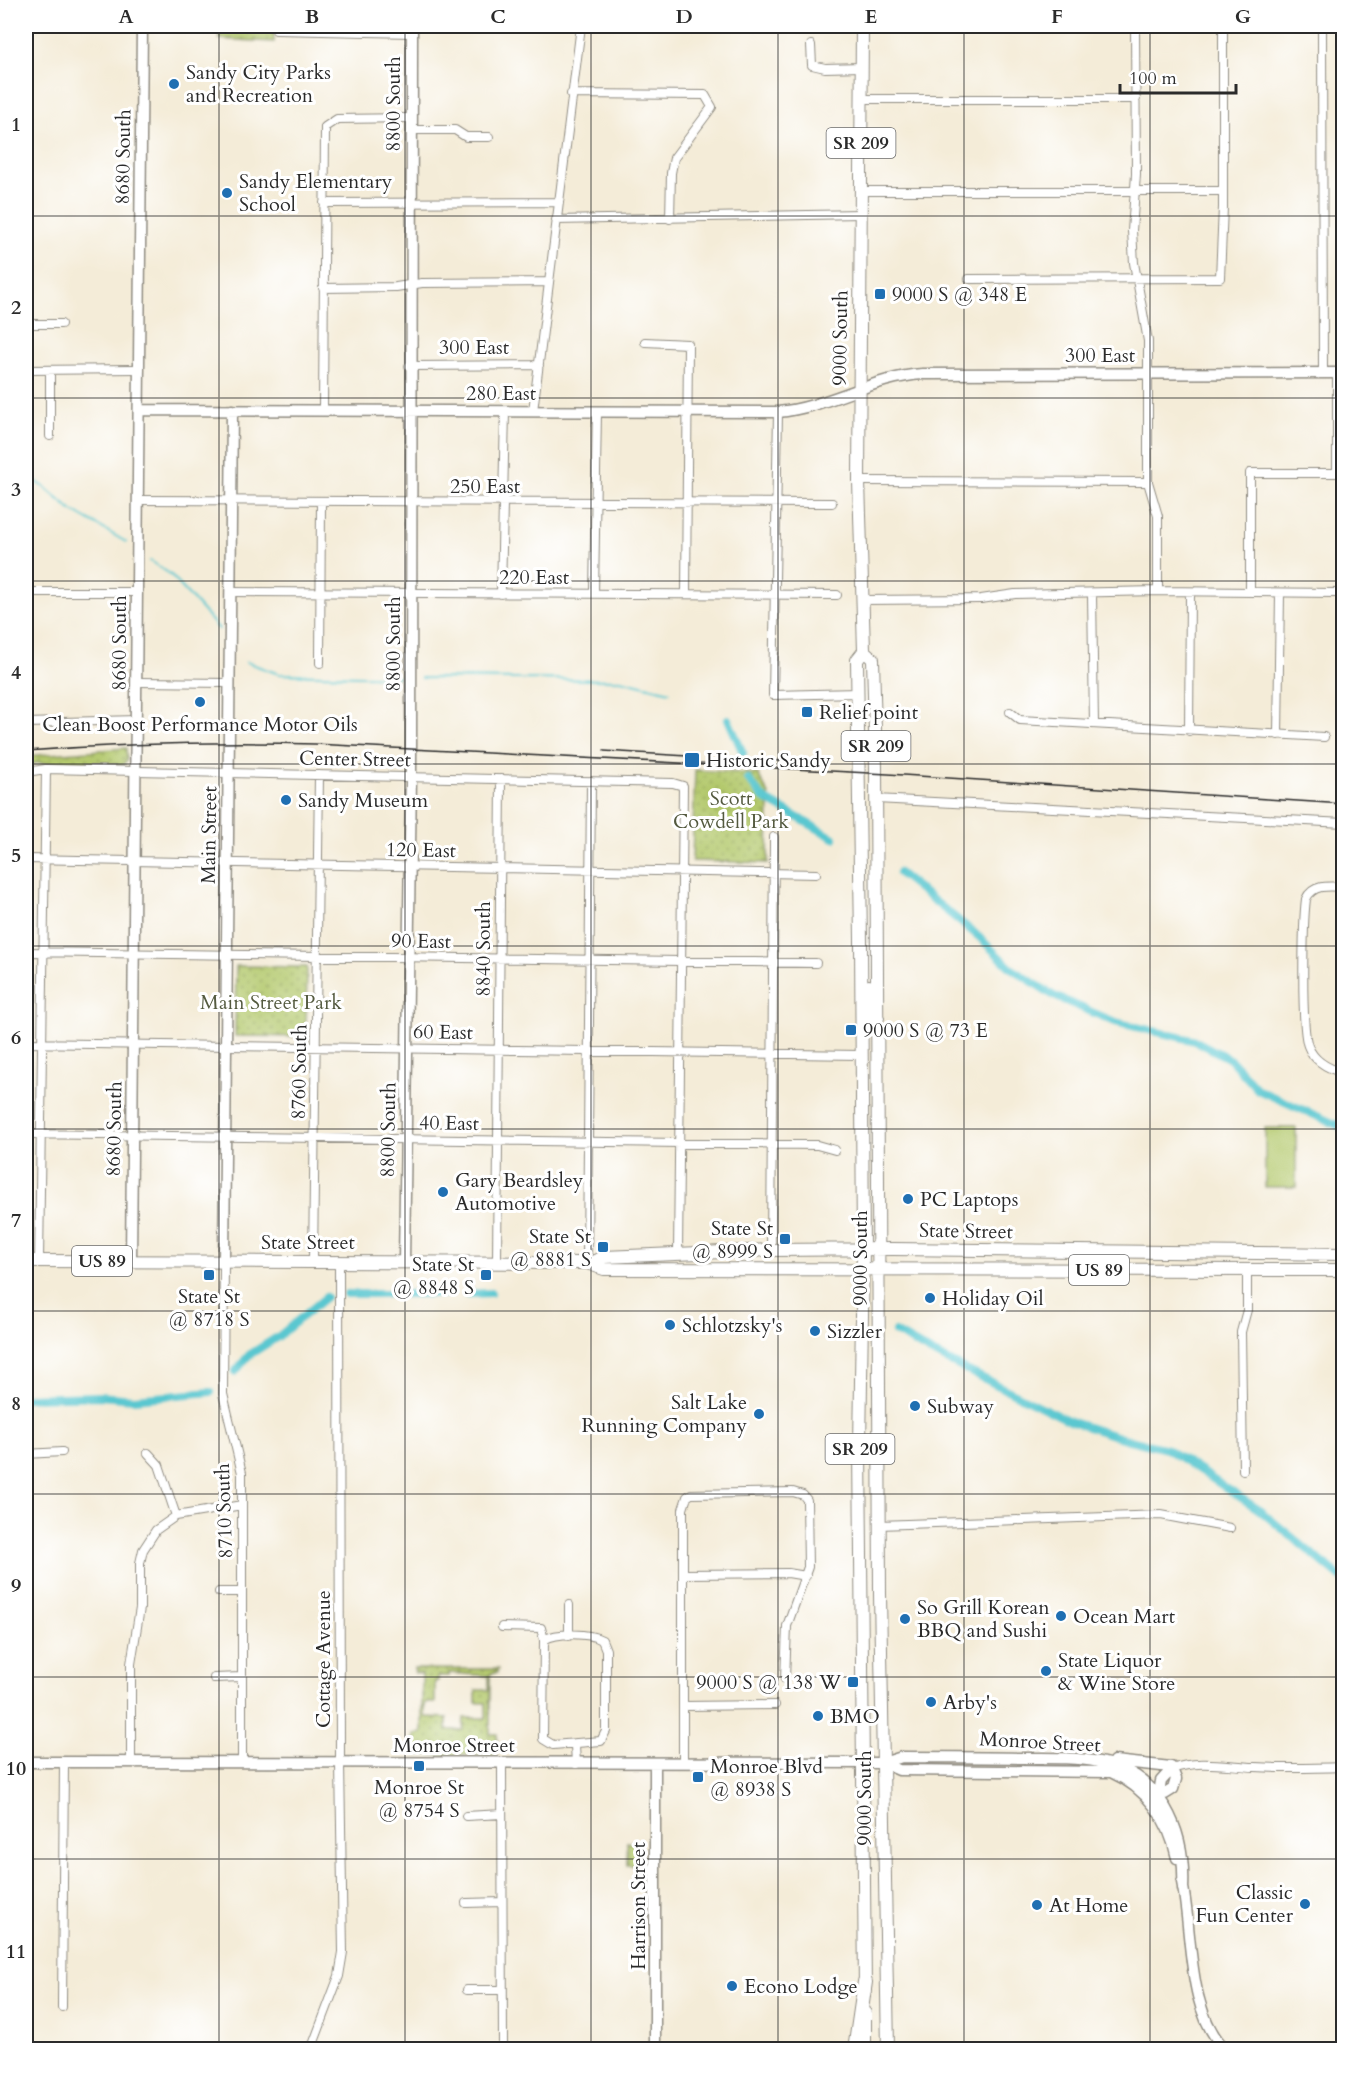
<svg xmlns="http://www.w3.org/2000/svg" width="1369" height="2075" font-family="Cardo,serif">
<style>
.grass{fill:url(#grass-dots);stroke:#707a4c;stroke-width:1.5;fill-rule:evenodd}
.garden{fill:#b4c96d;stroke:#707a4c;stroke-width:1.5}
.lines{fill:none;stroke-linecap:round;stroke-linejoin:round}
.stream{stroke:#5ac7d0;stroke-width:2}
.canal{stroke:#5ac7d0;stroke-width:8}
.street-casing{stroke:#908c82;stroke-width:10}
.secondary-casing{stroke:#908c82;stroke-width:13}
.primary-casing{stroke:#908c82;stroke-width:14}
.highway-casing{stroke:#908c82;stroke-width:16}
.street{stroke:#fff;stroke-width:8}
.secondary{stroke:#fff;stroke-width:10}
.primary{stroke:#fff;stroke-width:12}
.highway{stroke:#fff;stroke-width:14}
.tram{stroke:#2b2b2b;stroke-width:1.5}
.grid{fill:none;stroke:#2b2b2b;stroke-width:1.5;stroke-opacity:0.55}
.poi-dot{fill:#1f6fb2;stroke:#fff;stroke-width:2}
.labels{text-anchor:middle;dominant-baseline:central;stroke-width:6;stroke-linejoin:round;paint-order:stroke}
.shield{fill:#fff;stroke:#6b6b6b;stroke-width:1.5}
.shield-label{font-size:18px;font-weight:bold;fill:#2b2b2b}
.poi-label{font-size:20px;fill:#2b2b2b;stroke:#fff;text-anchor:start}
.street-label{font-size:20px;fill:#2b2b2b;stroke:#fff}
.park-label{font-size:20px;fill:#545a3f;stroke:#fff}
.neatline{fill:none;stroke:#2b2b2b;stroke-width:2}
.grid-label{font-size:20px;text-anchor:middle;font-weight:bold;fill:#2b2b2b}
</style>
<defs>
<pattern id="grass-dots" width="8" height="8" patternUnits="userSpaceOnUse" patternTransform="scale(1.5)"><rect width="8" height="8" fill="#b4c96d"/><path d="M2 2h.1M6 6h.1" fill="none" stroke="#93a35a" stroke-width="1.8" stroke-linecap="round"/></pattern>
</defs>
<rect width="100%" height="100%" fill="#fff"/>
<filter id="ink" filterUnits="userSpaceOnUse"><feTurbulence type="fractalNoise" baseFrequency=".0167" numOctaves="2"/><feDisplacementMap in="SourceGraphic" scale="12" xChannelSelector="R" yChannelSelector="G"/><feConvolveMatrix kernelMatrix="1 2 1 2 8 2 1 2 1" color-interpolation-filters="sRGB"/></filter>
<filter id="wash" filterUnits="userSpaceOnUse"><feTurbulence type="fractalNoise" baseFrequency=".008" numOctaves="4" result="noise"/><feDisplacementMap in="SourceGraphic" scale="24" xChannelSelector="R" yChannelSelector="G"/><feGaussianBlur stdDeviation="1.35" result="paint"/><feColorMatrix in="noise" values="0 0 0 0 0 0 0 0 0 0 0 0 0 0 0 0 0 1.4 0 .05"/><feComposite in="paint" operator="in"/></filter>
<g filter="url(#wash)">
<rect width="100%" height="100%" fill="#f4ecd8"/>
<!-- grass -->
<path class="grass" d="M 219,26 L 274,26 L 274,42 L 219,39 Z
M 126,748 L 127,760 L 123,765 L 37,763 L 26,766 L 26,756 Z
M 695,770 L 758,774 L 769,795 L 768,863 L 692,861 Z
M 236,966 L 307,967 L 306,1037 L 235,1036 Z
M 414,1669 L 498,1669 L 497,1673 L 490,1674 L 490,1734 L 497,1734 L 497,1755 L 414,1755 L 414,1734 L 422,1733 L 422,1674 L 415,1673 ZM 449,1673 L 489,1676 L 489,1690 L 476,1690 L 476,1703 L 486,1703 L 486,1718 L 464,1718 L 463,1730 L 447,1730 L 447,1718 L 425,1717 L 425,1703 L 435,1703 L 435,1681 L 438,1681 L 438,1676 L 449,1676 Z
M 627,1842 L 639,1842 L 639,1865 L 627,1865 Z"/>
<!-- garden -->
<path class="garden" d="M 1265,1128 L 1296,1128 L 1296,1187 L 1265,1187 Z"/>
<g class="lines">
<!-- stream -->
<path class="stream" d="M 26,475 L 43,486 L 71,510 L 126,542
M 150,561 L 170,574 L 219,629
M 246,662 L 279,674 L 402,677
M 421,678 L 621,680 L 670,692"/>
<!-- canal -->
<path class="canal" d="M 728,719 L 743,753
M 748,779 L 763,798 L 834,838
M 899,873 L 978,936 L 1011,968 L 1054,996 L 1115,1022 L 1196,1041 L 1230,1059 L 1258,1090 L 1344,1128
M 347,1294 L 444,1294
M 467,1294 L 491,1293
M 895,1332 L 932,1353 L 1072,1422 L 1125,1439 L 1167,1449 L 1258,1509 L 1344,1580
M 235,1372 L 249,1355 L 279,1336 L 326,1297
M 26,1398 L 100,1396 L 134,1399 L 211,1392"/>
</g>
</g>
<g filter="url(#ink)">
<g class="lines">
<!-- street casing -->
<g class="street-casing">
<path id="street" d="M 1135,26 L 1136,174 L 1132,231 L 1134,263 L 1148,341 L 1148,482 L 1158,516 L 1158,591
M 1322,26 L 1323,373
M 276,30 L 412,33
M 811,45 L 812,65 L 825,68 L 862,67
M 571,94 L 705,95 L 712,107 L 674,158 L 671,173 L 670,219
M 862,99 L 1136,99
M 411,130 L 455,130 L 466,137 L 489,137
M 861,191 L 1223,191
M 324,203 L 559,202
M 556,220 L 861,214
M 969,279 L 1220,278 L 1223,207 L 1223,26
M 323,288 L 396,287 L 422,283 L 549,282
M 26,324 L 61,324
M 645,342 L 688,344 L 686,594
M 409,366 L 539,365
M 26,370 L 140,369
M 1337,373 L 1337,473
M 323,410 L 325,127 L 337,119 L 411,118
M 533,411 L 581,26
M 778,412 L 773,695 L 858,693
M 50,436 L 50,370
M 859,481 L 1148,482
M 138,500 L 832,503
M 26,592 L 137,592
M 230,592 L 837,595
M 1250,592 L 1250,473 L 1344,473
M 501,594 L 505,411
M 594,594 L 597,411
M 1092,594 L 1094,724
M 862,600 L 981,599 L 1015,594 L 1158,591 L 1336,593
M 320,663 L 321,501
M 137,682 L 229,683
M 1010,712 L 1020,720 L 1324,737
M 26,723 L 137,720
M 1189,731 L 1190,593
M 1278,735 L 1280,593
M 26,772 L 46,769 L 673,783 L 683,786 L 678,1254
M 876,799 L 1344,823
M 26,859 L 816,874
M 1343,887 L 1344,874
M 1344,887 C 1329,886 1313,884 1306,899 C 1303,922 1301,1028 1308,1046 C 1314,1062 1329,1069 1344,1073
M 26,952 L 816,963
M 26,1043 L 860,1055
M 26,1134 L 817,1145 L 835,1150
M 771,1250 L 774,837
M 39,1261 L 46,769
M 224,1261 L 223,1394 L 242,1473 L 242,1762
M 313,1262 L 319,775
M 497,1263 L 501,779
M 587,1263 L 591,781
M 148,1453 L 159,1465 L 176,1516
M 26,1454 L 62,1452
M 1243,1470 L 1241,1332 L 1247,1310 L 1247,1269
M 879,1525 L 1161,1515 L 1230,1528
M 683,1574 L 788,1573 L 806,1576
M 219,1592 L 242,1592
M 569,1605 L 569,1636
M 502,1627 L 541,1628 L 544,1640 C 557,1632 590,1633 602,1640 L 606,1650 L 606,1731 L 601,1741 L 553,1745 L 543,1739 L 544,1640
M 214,1678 L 242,1677
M 683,1706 L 775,1705
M 575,1745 L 576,1764
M 131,1762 L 131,1664 L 140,1608 L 140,1563 L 143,1550 L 156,1530 L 176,1516 L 242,1505
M 683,1763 L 683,1509 L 687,1497 L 691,1494 L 793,1492 L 803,1495 L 807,1500 L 808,1567 L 787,1626 L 785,1679
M 502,1764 L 503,2050
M 1172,1769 C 1199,1759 1227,1766 1255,1767 C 1285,1769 1314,1768 1344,1767
M 466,1816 L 502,1814
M 466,1903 L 502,1902
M 467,1990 L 502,1990
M 62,2007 L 64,1762
M 311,2050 L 339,1976 L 343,1952 L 340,1763 L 339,1262"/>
</g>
<!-- secondary casing -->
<g class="secondary-casing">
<path id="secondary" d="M 139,410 L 778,412 C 829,407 873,377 923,374 L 1344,373
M 131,1261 L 142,26
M 224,1261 L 232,410
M 404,1262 L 411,777 L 412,26
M 1114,1761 L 1171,1767 L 1176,1779 L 1173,1789 L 1165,1794 L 1155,1794
M 26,1762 L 883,1763 L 902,1757 C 942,1757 981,1757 1021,1758 C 1047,1758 1073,1757 1099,1762 C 1161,1773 1186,1830 1183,1889
M 883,1763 L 899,1770 L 1111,1772 C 1147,1788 1169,1819 1177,1858
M 1158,1800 L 1161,1781 L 1172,1769
M 1182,1882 C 1193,1934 1186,2011 1226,2050
M 655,2050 L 655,1763"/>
</g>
<!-- primary casing -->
<g class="primary-casing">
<path id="primary" d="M 862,26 L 859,481 L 864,651 L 857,660 L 861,941 L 863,1250 L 860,1447 L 865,1990
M 864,651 L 873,659 L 876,767 L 880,1594 L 888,2050
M 869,986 L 869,1012 L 872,1017 L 878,1018
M 26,1261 L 587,1263 L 604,1269 L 1344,1270
M 590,1263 L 604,1257 L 771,1250 L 893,1249 L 1344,1254
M 865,2013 L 865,2050"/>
</g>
<!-- highway casing -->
<g class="highway-casing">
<path id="highway" d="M 855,2050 L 865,1982"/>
</g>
<!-- street -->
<use href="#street" class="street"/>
<!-- secondary -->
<use href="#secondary" class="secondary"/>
<!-- primary -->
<use href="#primary" class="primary"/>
<!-- highway -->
<use href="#highway" class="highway"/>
<!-- tram -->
<path class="tram" d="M 26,751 C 123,744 218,741 315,744 L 888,774 L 1344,804
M 604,751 L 688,756
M 742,759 L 784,761"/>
</g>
</g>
<!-- grid -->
<path class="grid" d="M 219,26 L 219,2050M 405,26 L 405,2050M 591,26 L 591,2050M 778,26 L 778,2050M 964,26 L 964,2050M 1150,26 L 1150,2050M 26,216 L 1344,216M 26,398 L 1344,398M 26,581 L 1344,581M 26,764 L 1344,764M 26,946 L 1344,946M 26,1129 L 1344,1129M 26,1311 L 1344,1311M 26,1494 L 1344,1494M 26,1677 L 1344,1677M 26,1859 L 1344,1859"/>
<!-- markers -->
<g class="poi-dot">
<circle cx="174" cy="84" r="6"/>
<circle cx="227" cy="193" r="6"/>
<rect x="874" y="288" width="12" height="12" rx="3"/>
<circle cx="200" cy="702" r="6"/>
<rect x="801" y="706" width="12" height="12" rx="3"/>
<rect x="684" y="752" width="16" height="16" rx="3"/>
<circle cx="286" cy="800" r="6"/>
<rect x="845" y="1024" width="12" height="12" rx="3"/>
<circle cx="443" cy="1192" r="6"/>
<circle cx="908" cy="1199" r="6"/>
<rect x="779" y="1233" width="12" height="12" rx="3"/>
<rect x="597" y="1241" width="12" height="12" rx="3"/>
<rect x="203" y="1269" width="12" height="12" rx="3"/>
<rect x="480" y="1269" width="12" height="12" rx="3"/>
<circle cx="930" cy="1298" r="6"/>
<circle cx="670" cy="1325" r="6"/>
<circle cx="815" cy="1331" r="6"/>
<circle cx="915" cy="1406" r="6"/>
<circle cx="759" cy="1414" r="6"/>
<circle cx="1061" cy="1616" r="6"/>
<circle cx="905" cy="1619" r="6"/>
<circle cx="1046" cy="1671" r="6"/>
<rect x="847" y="1676" width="12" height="12" rx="3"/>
<circle cx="931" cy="1702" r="6"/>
<circle cx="818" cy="1716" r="6"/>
<rect x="413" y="1760" width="12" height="12" rx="3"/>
<rect x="692" y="1771" width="12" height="12" rx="3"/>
<circle cx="1305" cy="1904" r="6"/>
<circle cx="1037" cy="1905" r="6"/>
<circle cx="732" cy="1986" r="6"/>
</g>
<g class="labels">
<!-- shield labels -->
<g class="shield">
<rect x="826.5" y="128" width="69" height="30" rx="4.5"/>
<rect x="841.5" y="731" width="69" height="30" rx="4.5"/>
<rect x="72" y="1246" width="60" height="30" rx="4.5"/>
<rect x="1069" y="1255" width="60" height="30" rx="4.5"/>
<rect x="825.5" y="1434" width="69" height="30" rx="4.5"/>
</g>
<g class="shield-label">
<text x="861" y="143">SR 209</text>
<text x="876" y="746">SR 209</text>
<text x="102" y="1261">US 89</text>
<text x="1099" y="1270">US 89</text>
<text x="860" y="1449">SR 209</text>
</g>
<!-- poi labels -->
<g class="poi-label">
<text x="186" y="72">Sandy City Parks<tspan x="186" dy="23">and Recreation</tspan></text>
<text x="239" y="181">Sandy Elementary<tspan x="239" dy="23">School</tspan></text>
<text x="892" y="294">9000 S @ 348 E</text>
<text x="819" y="712">Relief point</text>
<text x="200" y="724" text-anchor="middle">Clean Boost Performance Motor Oils</text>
<text x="706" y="760">Historic Sandy</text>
<text x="298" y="800">Sandy Museum</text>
<text x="863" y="1030">9000 S @ 73 E</text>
<text x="455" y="1180">Gary Beardsley<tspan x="455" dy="23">Automotive</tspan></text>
<text x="920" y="1199">PC Laptops</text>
<text x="773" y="1228" text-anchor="end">State St<tspan x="773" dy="23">@ 8999 S</tspan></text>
<text x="591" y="1236" text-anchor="end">State St<tspan x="591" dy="23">@ 8881 S</tspan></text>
<text x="474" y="1264" text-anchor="end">State St<tspan x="474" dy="23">@ 8848 S</tspan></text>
<text x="209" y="1296" text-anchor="middle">State St<tspan x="209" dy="23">@ 8718 S</tspan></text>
<text x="942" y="1298">Holiday Oil</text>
<text x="682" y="1325">Schlotzsky's</text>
<text x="827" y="1331">Sizzler</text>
<text x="747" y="1402" text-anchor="end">Salt Lake<tspan x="747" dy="23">Running Company</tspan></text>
<text x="927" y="1406">Subway</text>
<text x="917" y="1607">So Grill Korean<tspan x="917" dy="23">BBQ and Sushi</tspan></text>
<text x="1073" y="1616">Ocean Mart</text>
<text x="1058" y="1660">State Liquor<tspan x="1058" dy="23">&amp; Wine Store</tspan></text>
<text x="841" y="1682" text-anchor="end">9000 S @ 138 W</text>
<text x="943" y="1702">Arby's</text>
<text x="830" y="1716">BMO</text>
<text x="710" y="1766">Monroe Blvd<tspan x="710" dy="23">@ 8938 S</tspan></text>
<text x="419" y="1787" text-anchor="middle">Monroe St<tspan x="419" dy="23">@ 8754 S</tspan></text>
<text x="1293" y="1892" text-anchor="end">Classic<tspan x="1293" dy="23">Fun Center</tspan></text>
<text x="1049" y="1905">At Home</text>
<text x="744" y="1986">Econo Lodge</text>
</g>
<!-- street labels -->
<g class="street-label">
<text transform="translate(393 104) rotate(-90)">8800 South</text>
<text transform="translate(123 157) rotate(-89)">8680 South</text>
<text transform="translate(840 338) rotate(-89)">9000 South</text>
<text x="474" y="347">300 East</text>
<text x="1100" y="355">300 East</text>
<text x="501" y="393">280 East</text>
<text x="485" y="486">250 East</text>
<text x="534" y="577">220 East</text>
<text transform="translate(119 643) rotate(-90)">8680 South</text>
<text transform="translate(393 644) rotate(-90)">8800 South</text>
<text transform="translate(355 759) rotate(1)">Center Street</text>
<text transform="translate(209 835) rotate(-89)">Main Street</text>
<text transform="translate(421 850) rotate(1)">120 East</text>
<text transform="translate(421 941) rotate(1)">90 East</text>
<text transform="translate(483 949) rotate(-90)">8840 South</text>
<text transform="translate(443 1032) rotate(1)">60 East</text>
<text transform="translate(299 1072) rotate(-89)">8760 South</text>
<text transform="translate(449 1123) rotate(1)">40 East</text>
<text transform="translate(114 1129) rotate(-89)">8680 South</text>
<text transform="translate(388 1130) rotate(-89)">8800 South</text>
<text transform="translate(966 1231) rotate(1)">State Street</text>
<text x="308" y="1242">State Street</text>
<text transform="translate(860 1258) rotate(-90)">9000 South</text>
<text transform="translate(224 1511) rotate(-92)">8710 South</text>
<text transform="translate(323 1659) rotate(-90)">Cottage Avenue</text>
<text transform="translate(1040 1742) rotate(3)">Monroe Street</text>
<text x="454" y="1745">Monroe Street</text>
<text transform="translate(864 1798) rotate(-90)">9000 South</text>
<text transform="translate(638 1906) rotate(-90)">Harrison Street</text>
</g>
<!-- park labels -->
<g class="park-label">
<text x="731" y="798">Scott<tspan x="731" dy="23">Cowdell Park</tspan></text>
<text x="271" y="1002">Main Street Park</text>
</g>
</g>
<!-- margin -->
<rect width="1369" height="2075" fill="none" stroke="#fff" stroke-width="66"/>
<!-- scale -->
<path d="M1120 84v9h116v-9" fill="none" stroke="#2b2b2b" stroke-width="3"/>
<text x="1129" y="84" font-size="18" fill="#2b2b2b" stroke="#ffffff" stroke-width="4.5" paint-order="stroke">100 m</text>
<rect x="33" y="33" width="1303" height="2009" class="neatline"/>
<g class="grid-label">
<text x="126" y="23">A</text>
<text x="312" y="23">B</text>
<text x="498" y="23">C</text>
<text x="684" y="23">D</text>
<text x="871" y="23">E</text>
<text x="1057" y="23">F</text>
<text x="1243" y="23">G</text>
<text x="16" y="131">1</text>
<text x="16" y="314">2</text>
<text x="16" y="496">3</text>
<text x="16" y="679">4</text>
<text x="16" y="862">5</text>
<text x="16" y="1044">6</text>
<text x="16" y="1227">7</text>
<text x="16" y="1410">8</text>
<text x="16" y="1592">9</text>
<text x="16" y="1775">10</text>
<text x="16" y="1958">11</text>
</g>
</svg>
